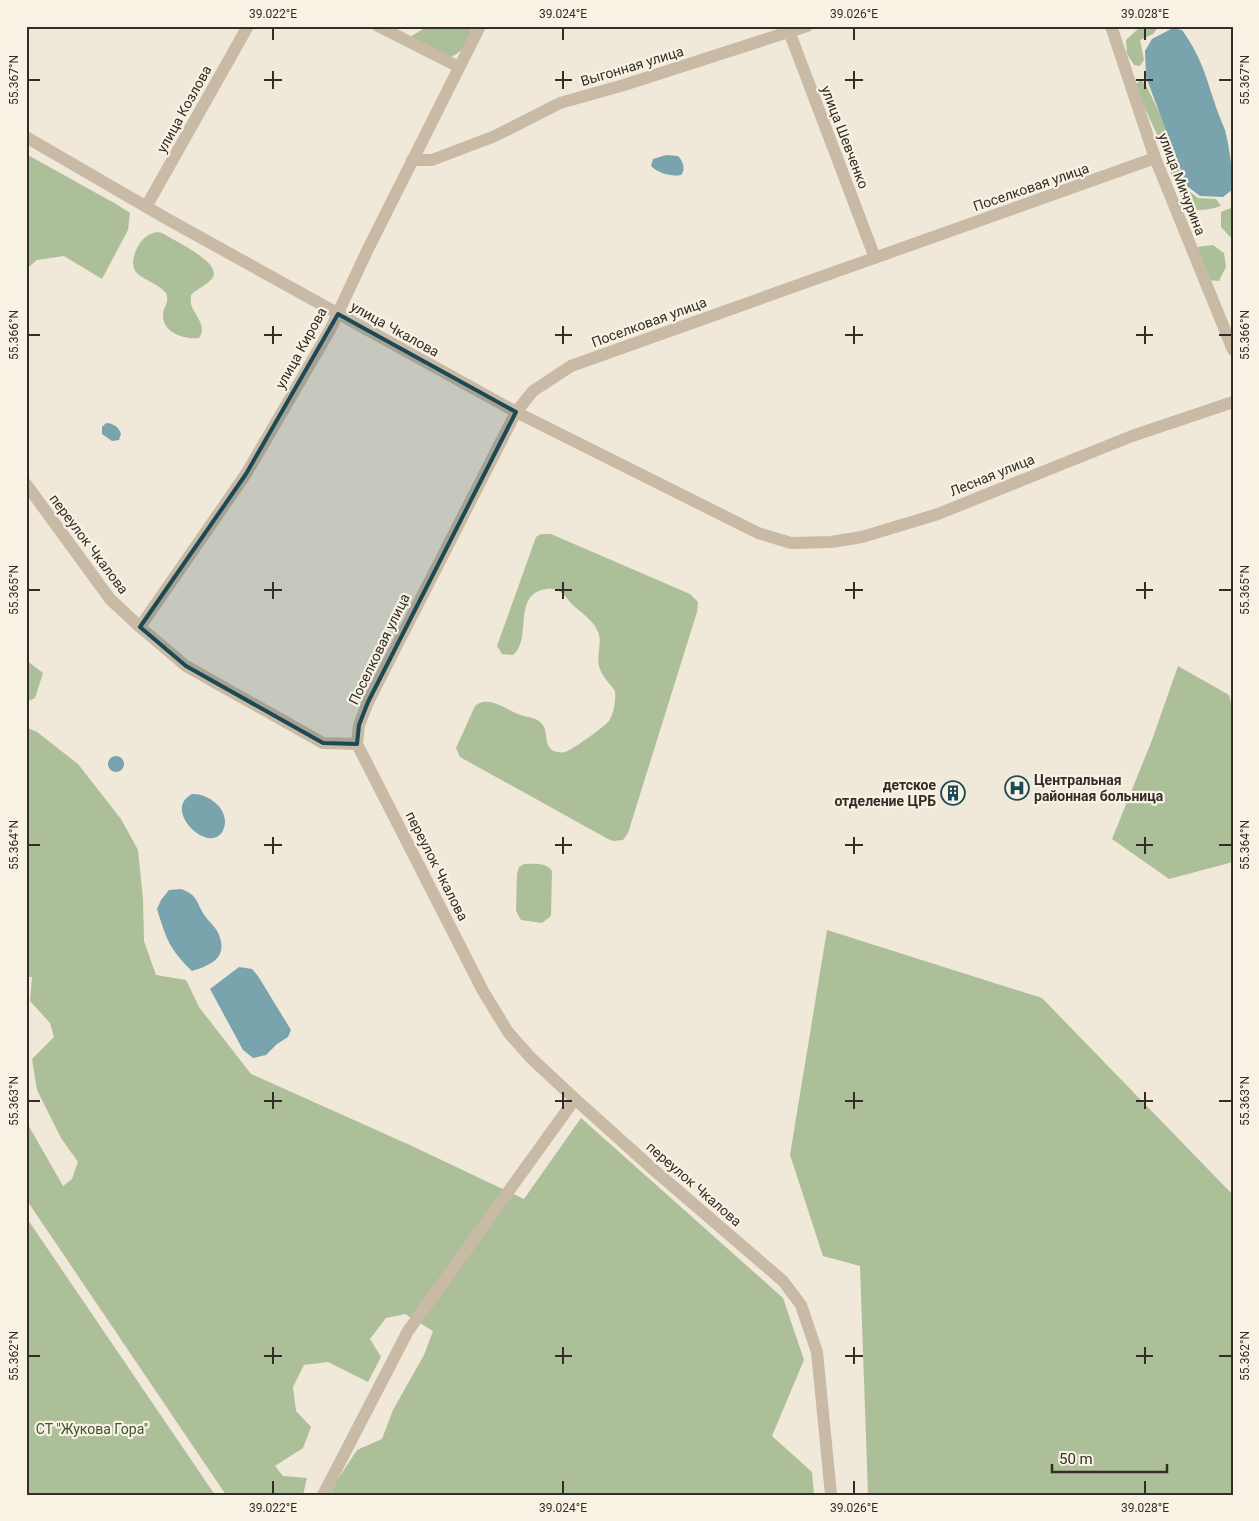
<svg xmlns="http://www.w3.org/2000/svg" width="1259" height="1521" font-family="Roboto,sans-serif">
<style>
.green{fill:#adbf99}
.water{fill:#79a4ad}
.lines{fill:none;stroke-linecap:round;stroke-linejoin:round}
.minor{stroke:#c8baa5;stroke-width:12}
.marked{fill:#1d4954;fill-opacity:0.2;stroke:#1d4954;stroke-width:4;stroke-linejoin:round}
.ticks{fill:none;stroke:#342c26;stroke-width:2}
.labels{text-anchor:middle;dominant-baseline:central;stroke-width:4.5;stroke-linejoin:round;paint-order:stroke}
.street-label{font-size:14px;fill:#342c26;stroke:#f8f2e5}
.poi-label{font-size:14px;font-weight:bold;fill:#342c26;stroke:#f8f2e5;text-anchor:start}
.park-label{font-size:14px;fill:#3e522b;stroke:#f8f2e5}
.neatline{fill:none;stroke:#342c26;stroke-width:2}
.ticks-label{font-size:12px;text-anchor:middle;fill:#342c26}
</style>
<rect width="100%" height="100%" fill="#f0e8d9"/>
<!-- green -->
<path class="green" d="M 428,26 L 473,26 C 467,40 465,52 450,57 L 410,37 Z
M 1138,26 L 1159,26 L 1153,34 L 1140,40 L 1144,60 L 1140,66 L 1134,65 L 1127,54 L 1126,40 L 1138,29 Z
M 1141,80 L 1146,85 L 1166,127 L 1178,163 L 1181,176 L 1178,178 L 1172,177 L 1159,139 L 1138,93 L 1136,84 Z
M 26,154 L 116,204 L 130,213 L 128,230 L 102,279 L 64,256 L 37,260 L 26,269 Z
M 1185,188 L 1198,198 L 1216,199 L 1221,206 C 1209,210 1199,211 1186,209 L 1180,200 L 1181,193 Z
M 1233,207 L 1233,240 L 1221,227 L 1221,212 Z
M 157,232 L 162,233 C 173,240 221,262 213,277 C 208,285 198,288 191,295 C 191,299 190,303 192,307 C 197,318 207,327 199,338 C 186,340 162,333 163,315 C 163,306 170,304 166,293 C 150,275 123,280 137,248 C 142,239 147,234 157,232 Z
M 1213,245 L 1224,253 L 1226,267 L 1219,281 L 1207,280 L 1197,247 Z
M 541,534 L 551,534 L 690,594 L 698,602 L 697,612 L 628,833 L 623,840 L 613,841 L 608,839 L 460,757 L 456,748 L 475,706 C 489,694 507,711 521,715 C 529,718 536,717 542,724 C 549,732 543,746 554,751 C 557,752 562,753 565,752 C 572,750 604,727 609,721 C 614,713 616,700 615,691 C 610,683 603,678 600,669 C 595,657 603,643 598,632 C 593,619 578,611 569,601 C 563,593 558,588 547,589 C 511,593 533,640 513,655 L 502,654 L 497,646 L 536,537 Z
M 26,660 L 43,673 L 35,698 L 26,702 Z
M 1178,666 L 1229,695 L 1233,710 L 1233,862 L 1169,879 L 1112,839 L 1152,740 Z
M 26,727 L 37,732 L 78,764 L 121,819 L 138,850 L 143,899 L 144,941 L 156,975 L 186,980 L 199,1007 L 251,1074 L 412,1146 L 524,1199 L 581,1118 L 783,1298 L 804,1360 L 772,1436 L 812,1472 L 814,1495 L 330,1495 L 336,1482 L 357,1450 L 382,1439 L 393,1410 L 424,1355 L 433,1331 L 405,1314 L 386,1318 L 370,1339 L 381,1357 L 368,1382 L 328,1362 L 304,1365 L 293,1387 L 296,1411 L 311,1427 L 303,1448 L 275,1466 L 283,1476 L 307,1478 L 303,1495 L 226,1495 L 26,1199 L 26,1121 L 63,1186 L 72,1179 L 78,1162 L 61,1138 L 37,1090 L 32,1059 L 54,1037 L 50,1023 L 30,1001 L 32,977 L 26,977 Z
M 524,864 C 534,864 546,862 552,871 L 551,916 L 542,923 L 521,920 L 516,911 L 517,874 L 519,867 Z
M 827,930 L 1042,998 L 1233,1195 L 1233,1495 L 868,1495 L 860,1266 L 823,1256 L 790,1155 Z
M 26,1217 L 215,1495 L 26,1495 Z"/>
<!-- water -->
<path class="water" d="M 1173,28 L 1182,30 C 1200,55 1205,73 1214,101 C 1217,111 1221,120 1225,130 C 1230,149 1232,169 1233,189 L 1223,197 L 1200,196 L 1187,186 L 1146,77 L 1145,51 L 1152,39 Z
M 666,155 L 678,156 C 683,161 686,169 681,175 C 671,177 658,173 651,166 L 653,159 Z
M 106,423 C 113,423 119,427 121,434 L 119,440 L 112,441 L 102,434 L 102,427 Z
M108 764a8 8 0 1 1 16 0a8 8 0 1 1-16 0Z
M 192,794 C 209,793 230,810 224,828 C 213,859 160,811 192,794 Z
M 181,889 C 199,896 195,901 205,916 C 209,922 217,928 219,935 C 228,958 211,965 192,971 C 169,949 166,938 157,909 L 161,900 L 169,890 Z
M 239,967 L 252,969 L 258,976 L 291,1030 L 288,1037 L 277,1044 L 266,1055 L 253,1058 L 243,1050 L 210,989 Z"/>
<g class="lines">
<!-- minor -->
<path class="minor" d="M 378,26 L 459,67
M 787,26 L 875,258
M 1111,26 L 1155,158 L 1233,350
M 26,137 L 169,220 L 516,412 L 758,533 L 791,543 L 831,542 L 862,537 L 938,514 L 1132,436 L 1233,402
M 412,160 L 432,160 L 495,136 L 560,103 L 624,85 L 807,26
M 146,207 L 248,26
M 26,484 L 110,599 L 140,627 L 186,666 L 323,743 L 357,744
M 140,627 L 246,474 L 330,330 L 368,249 L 480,26
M 357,744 L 359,725 L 368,702 L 516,412 L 533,391 L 571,366 L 1155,158
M 357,744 L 483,991 L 508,1032 L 531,1058 L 575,1099 L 654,1170 L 783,1281 L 801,1305 L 817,1352 L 831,1495
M 323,1495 L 408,1331 L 575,1099"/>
</g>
<!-- marked area -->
<path class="marked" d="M 338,314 L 516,412 L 368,702 L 359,725 L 357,744 L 323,743 L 186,666 L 140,627 L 246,474 Z"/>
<!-- ticks -->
<path class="ticks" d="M 273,28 L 273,40M 563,28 L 563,40M 854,28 L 854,40M 1145,28 L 1145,40M 273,71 L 273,89M 563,71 L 563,89M 854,71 L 854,89M 1145,71 L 1145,89M 28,80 L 40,80M 264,80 L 282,80M 555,80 L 572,80M 845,80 L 863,80M 1136,80 L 1153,80M 1219,80 L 1232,80M 273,326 L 273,344M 563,326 L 563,344M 854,326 L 854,344M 1145,326 L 1145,344M 28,335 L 40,335M 264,335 L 282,335M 555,335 L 572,335M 845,335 L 863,335M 1136,335 L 1153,335M 1219,335 L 1232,335M 273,582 L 273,599M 563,582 L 563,599M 854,582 L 854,599M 1145,582 L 1145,599M 28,590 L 40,590M 264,590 L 282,590M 555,590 L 572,590M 845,590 L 863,590M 1136,590 L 1153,590M 1219,590 L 1232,590M 273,837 L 273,854M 563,837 L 563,854M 854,837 L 854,854M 1145,837 L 1145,854M 28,845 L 40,845M 264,845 L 282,845M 555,845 L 572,845M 845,845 L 863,845M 1136,845 L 1153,845M 1219,845 L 1232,845M 273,1092 L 273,1109M 563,1092 L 563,1109M 854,1092 L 854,1109M 1145,1092 L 1145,1109M 28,1101 L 40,1101M 264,1101 L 282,1101M 555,1101 L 572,1101M 845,1101 L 863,1101M 1136,1101 L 1153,1101M 1219,1101 L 1232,1101M 273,1347 L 273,1364M 563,1347 L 563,1364M 854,1347 L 854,1364M 1145,1347 L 1145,1364M 28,1356 L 40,1356M 264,1356 L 282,1356M 555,1356 L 572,1356M 845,1356 L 863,1356M 1136,1356 L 1153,1356M 1219,1356 L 1232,1356M 273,1481 L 273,1494M 563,1481 L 563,1494M 854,1481 L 854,1494M 1145,1481 L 1145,1494"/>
<!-- icons -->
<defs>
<g id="hospital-ring" transform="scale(1.25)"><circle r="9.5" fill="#f8f2e5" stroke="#1d4954" stroke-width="1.5"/><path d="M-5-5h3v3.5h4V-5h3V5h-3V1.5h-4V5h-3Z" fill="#1d4954"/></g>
<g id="building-ring" transform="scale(1.25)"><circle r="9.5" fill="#f8f2e5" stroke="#1d4954" stroke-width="1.5"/><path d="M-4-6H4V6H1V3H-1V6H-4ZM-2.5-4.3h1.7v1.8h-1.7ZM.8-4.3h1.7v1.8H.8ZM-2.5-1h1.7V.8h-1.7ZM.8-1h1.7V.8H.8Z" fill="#1d4954"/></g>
</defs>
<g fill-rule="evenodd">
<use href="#hospital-ring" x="1017" y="788"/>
<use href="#building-ring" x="953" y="793"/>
</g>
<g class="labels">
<!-- street labels -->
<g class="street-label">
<text transform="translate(632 66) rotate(-17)">Выгонная улица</text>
<text transform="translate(184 109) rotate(-61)">улица Козлова</text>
<text transform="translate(845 137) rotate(69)">улица Шевченко</text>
<text transform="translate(1182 184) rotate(69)">улица Мичурина</text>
<text transform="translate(1031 187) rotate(-19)">Поселковая улица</text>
<text transform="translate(649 322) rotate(-20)">Поселковая улица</text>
<text transform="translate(395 329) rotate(29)">улица Чкалова</text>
<text transform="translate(301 348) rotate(-61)">улица Кирова</text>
<text transform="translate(992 475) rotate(-22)">Лесная улица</text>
<text transform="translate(89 544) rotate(53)">переулок Чкалова</text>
<text transform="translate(379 649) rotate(-64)">Поселковая улица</text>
<text transform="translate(437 866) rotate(63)">переулок Чкалова</text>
<text transform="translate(694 1184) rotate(41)">переулок Чкалова</text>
</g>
<!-- poi labels -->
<g class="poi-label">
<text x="1034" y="780">Центральная<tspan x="1034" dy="16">районная больница</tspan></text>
<text x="936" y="785" text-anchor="end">детское<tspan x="936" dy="16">отделение ЦРБ</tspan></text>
</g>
<!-- park labels -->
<g class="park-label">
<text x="92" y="1429">СТ "Жукова Гора"</text>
</g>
</g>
<!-- border -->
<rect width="1259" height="1521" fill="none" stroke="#f8f2e5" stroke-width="55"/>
<!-- scale -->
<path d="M1052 1464v8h115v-8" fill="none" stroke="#342c26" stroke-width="2.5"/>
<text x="1059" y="1464" font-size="15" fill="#342c26" stroke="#f8f2e5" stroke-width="4" paint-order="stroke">50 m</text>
<rect x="28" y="28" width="1204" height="1466" class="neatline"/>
<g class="ticks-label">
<text x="273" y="18">39.022°E</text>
<text x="563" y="18">39.024°E</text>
<text x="854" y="18">39.026°E</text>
<text x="1145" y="18">39.028°E</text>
<text transform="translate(14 80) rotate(-90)" y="4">55.367°N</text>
<text transform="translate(1245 80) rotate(-90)" y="4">55.367°N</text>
<text transform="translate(14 335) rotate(-90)" y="4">55.366°N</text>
<text transform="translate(1245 335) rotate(-90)" y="4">55.366°N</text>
<text transform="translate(14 590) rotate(-90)" y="4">55.365°N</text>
<text transform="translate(1245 590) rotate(-90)" y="4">55.365°N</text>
<text transform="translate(14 845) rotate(-90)" y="4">55.364°N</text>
<text transform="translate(1245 845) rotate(-90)" y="4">55.364°N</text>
<text transform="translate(14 1101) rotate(-90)" y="4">55.363°N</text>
<text transform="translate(1245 1101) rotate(-90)" y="4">55.363°N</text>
<text transform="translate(14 1356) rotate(-90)" y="4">55.362°N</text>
<text transform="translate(1245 1356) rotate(-90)" y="4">55.362°N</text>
<text x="273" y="1512">39.022°E</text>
<text x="563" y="1512">39.024°E</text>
<text x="854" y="1512">39.026°E</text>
<text x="1145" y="1512">39.028°E</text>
</g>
</svg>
